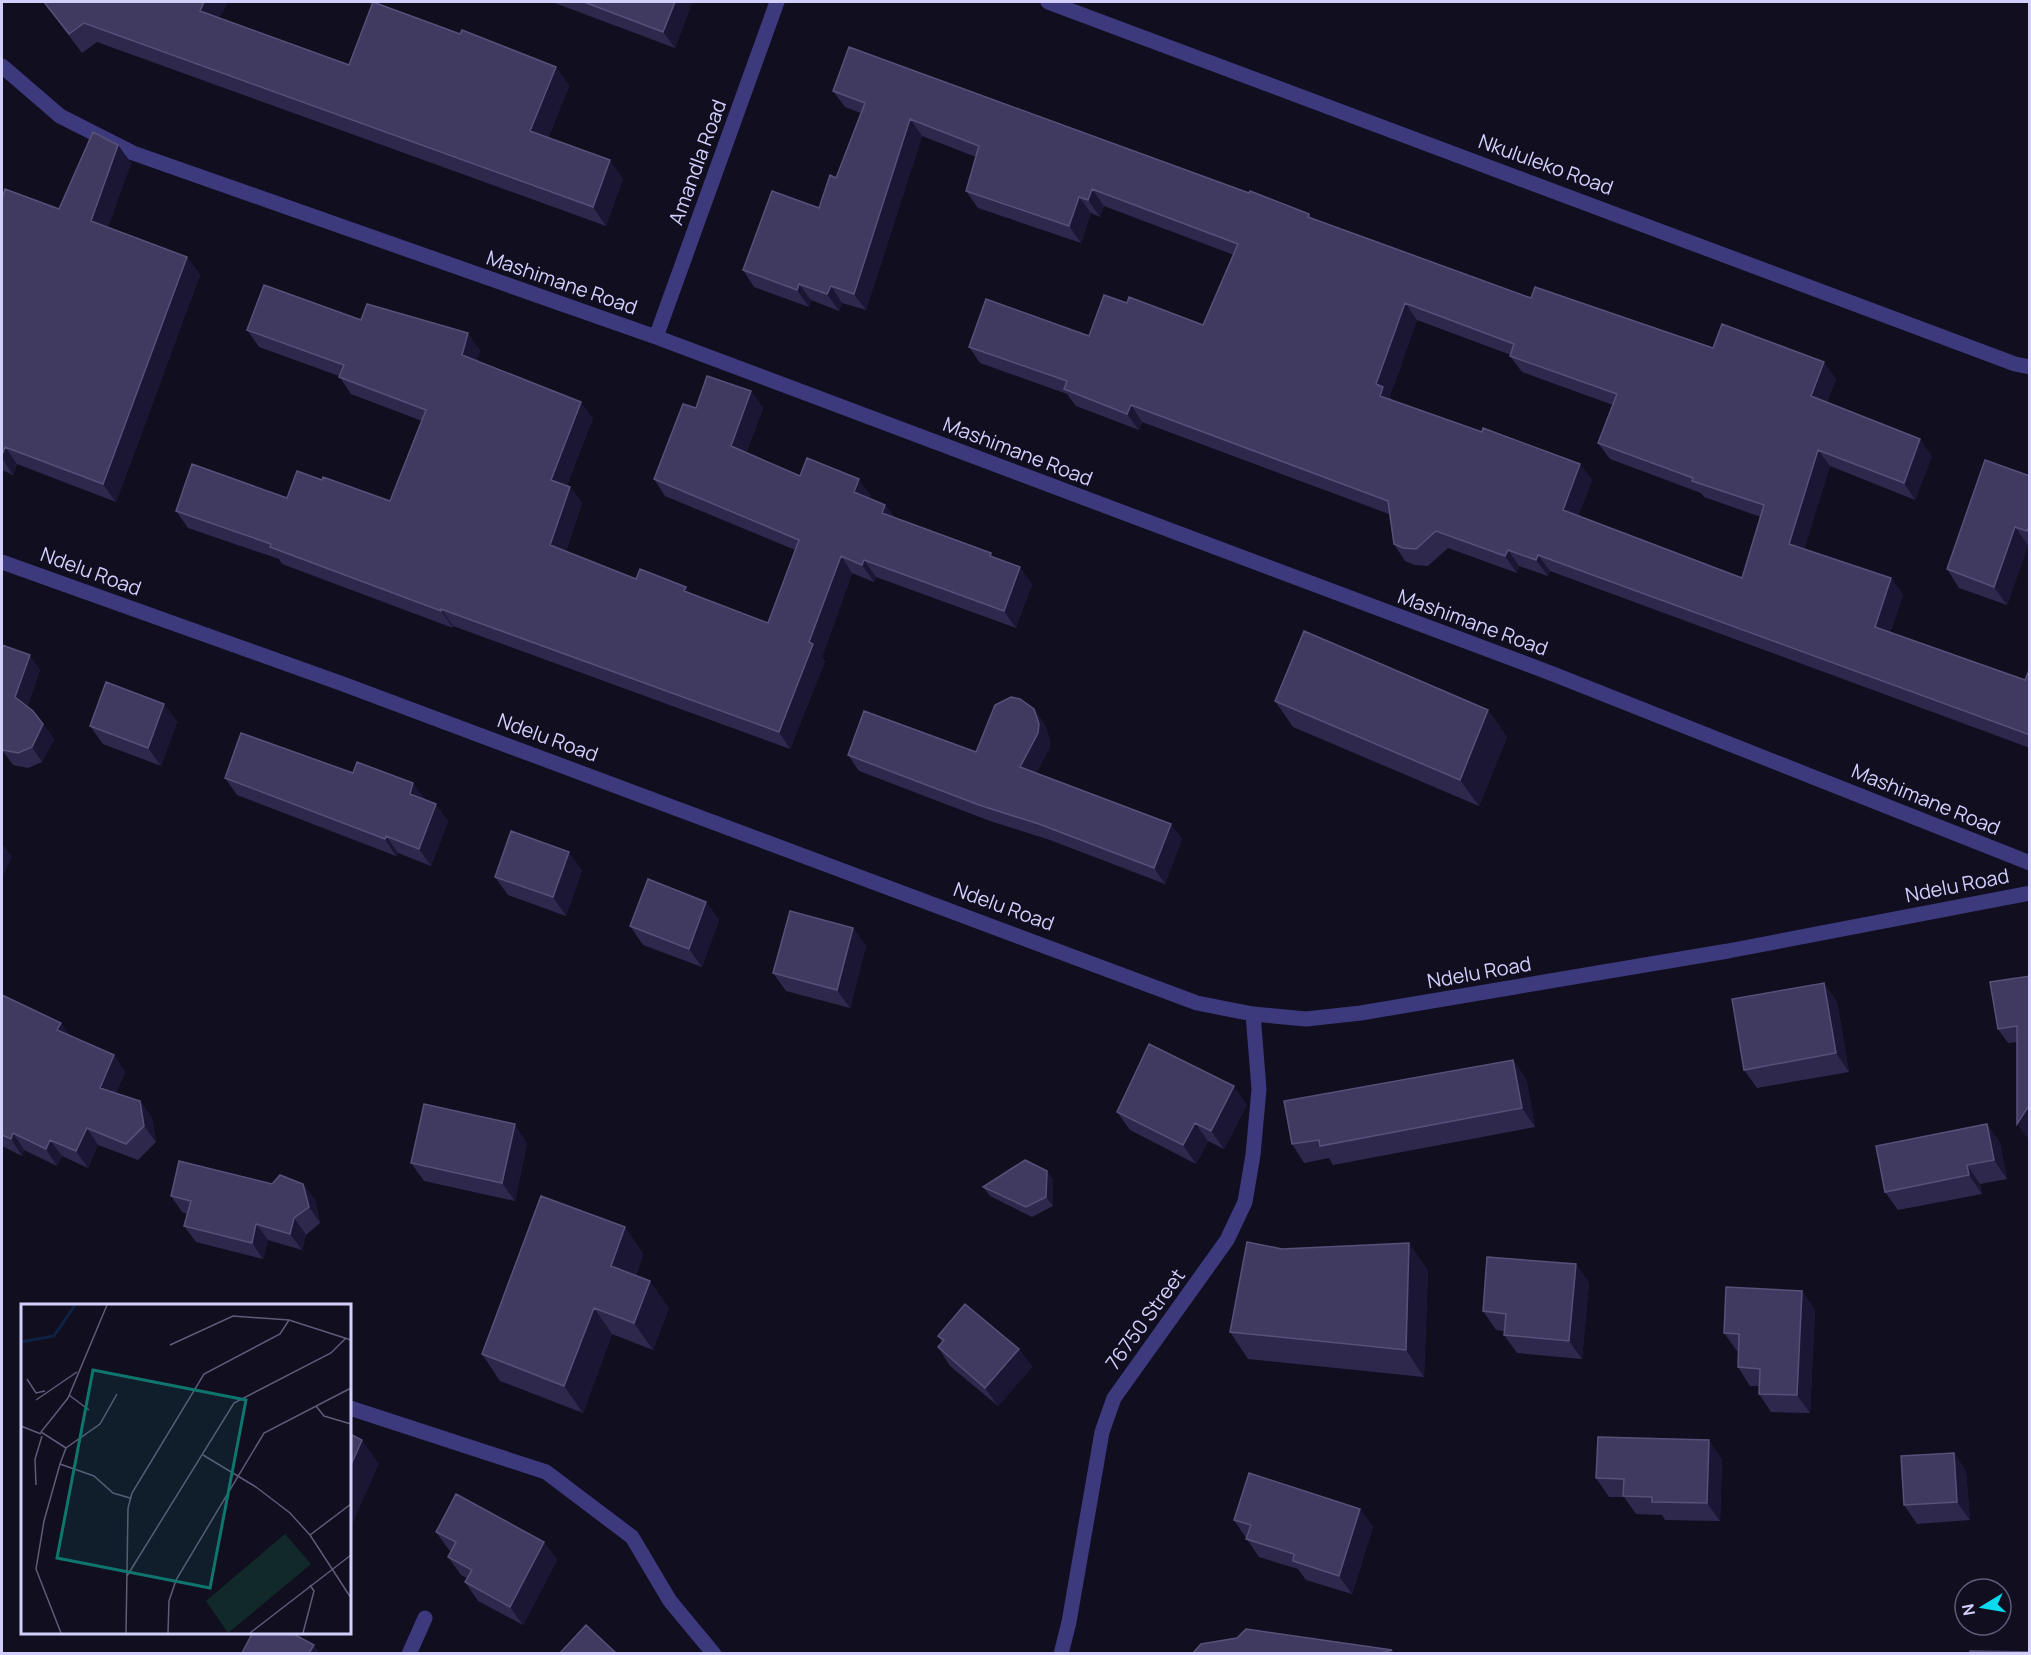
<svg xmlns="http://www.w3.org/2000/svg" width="2031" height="1655" font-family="Manrope,sans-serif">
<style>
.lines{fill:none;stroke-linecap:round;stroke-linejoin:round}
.minor{stroke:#3c3a7d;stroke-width:15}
.wall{fill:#2e284d;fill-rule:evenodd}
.shaded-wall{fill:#1b1633}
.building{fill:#403a60;stroke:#575179;stroke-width:1.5;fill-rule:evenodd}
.labels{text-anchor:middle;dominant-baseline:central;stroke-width:4.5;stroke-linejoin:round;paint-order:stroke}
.street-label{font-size:20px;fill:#d3cffd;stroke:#110e20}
.inset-river{fill:none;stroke:#0e2344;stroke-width:3}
.inset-road{fill:none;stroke:#5f5b78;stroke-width:1.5}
.view{fill:#0f766e;fill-opacity:0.15;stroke:#0f766e;stroke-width:3}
.inset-edge{fill:none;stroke:#d3cffd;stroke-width:3}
</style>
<rect width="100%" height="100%" fill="#110e20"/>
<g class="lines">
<!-- minor -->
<path class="minor" d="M 1048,2 L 2015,364 L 2030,367
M 2,66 L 60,116 L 133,153 L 656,337 L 1553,674 L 2030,863
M 656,337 L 777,2
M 2,562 L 343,684 L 1197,1003 L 1253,1014 L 1306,1019 L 1361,1013 L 1728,951 L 2030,893
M 350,1408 L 546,1472 L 632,1537 L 670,1601 L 714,1654
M 409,1654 L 425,1618
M 1061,1654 L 1069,1622 L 1102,1432 L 1114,1398 L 1227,1240 L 1245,1202 L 1253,1155 L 1259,1089 L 1253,1014"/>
</g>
<!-- wall -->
<path class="wall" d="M 44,2 L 228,2 L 219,18 L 349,65 L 460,34 L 556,67 L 569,86 L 548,138 L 623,179 L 606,226 L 97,42 L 82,53 Z
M 552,2 L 692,2 L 675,48 Z
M 833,91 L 1249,193 L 1309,214 L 1312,219 L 1531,298 L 1713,348 L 1836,379 L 1827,402 L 1932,456 L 1915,500 L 1830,466 L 1804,549 L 1891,578 L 1903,595 L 1890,633 L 2025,680 L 2030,668 L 2030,748 L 1550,571 L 1548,576 L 1519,566 L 1517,573 L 1448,548 L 1428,566 L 1415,565 L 1405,561 L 1394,544 L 1389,514 L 1142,422 L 1139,430 L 1076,406 L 1067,394 L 980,363 L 969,347 L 1089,336 L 1127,303 L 1203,325 L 1234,255 L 1104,206 L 1100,217 L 1091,213 L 1081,243 L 978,208 L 966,191 L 976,157 L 922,136 L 866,310 L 842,303 L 839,311 L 811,300 L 809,307 L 754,287 L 743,270 L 819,208 L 836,178 L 861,113 L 845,107 ZM 1417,320 L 1511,355 L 1510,356 L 1522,372 L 1613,405 L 1598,443 L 1610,459 L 1701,493 L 1704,497 L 1761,517 L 1742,578 L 1578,516 L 1592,480 L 1580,464 L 1482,432 L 1393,401 L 1390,396 Z
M 118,145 L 131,163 L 108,227 L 187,257 L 200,275 L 116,502 L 17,464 L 13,475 L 2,470 L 2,199 L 59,209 Z
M 361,320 L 480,350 L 477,361 L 593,418 L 567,485 L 570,487 L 582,503 L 566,551 L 636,579 L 686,587 L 690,594 L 768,623 L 795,550 L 665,496 L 654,479 L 696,408 L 751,391 L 763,408 L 746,453 L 800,476 L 871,496 L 870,498 L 885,505 L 895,518 L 991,553 L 993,557 L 1032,584 L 1016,628 L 876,577 L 874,582 L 852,573 L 822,657 L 825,661 L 790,749 L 453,626 L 453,628 L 282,564 L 279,559 L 188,528 L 176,511 L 287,498 L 322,480 L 390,501 L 422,421 L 351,394 L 339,376 L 259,347 L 247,330 Z
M 2030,476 L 2030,545 L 2028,545 L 2007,605 L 1959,588 L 1947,569 Z
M 2,645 L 40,670 L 27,707 L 43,724 L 54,739 L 42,762 L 28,768 L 13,765 L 2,750 Z
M 1275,701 L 1488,710 L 1507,737 L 1479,806 L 1293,727 Z
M 164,704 L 177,722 L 161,766 L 103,744 L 90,726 Z
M 1034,709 L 1045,725 L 1050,740 L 1049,749 L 1036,773 L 1182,839 L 1165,884 L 1050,840 L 990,821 L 859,771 L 848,755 L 976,752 Z
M 353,773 L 413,783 L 425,800 L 448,821 L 431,866 L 398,853 L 396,856 L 237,795 L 225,778 Z
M 582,870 L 566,916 L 508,895 L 495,877 Z
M 706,902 L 719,920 L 702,967 L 643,945 L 630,926 Z
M 853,928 L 866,946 L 850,1008 L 786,991 L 773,973 Z
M 2030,976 L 2027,1138 L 2017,1042 L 2008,1043 L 1998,1029 Z
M 1824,983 L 1837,1002 L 1849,1072 L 1757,1088 L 1744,1070 Z
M 2,995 L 61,1023 L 70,1036 L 114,1055 L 125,1072 L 116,1093 L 140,1101 L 152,1118 L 156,1142 L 138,1160 L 98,1145 L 88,1168 L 62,1156 L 57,1166 L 24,1150 L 22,1156 L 2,1146 Z
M 1526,1078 L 1535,1127 L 1333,1165 L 1329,1158 L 1304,1163 L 1292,1144 Z
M 1247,1105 L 1224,1149 L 1208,1141 L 1196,1164 L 1130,1130 L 1117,1112 Z
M 1987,1124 L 2000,1143 L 2007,1179 L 1980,1184 L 1982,1194 L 1898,1210 L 1885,1192 Z
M 527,1143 L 515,1201 L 424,1181 L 411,1163 Z
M 1047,1171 L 1053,1180 L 1053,1206 L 1032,1217 L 990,1196 L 983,1187 Z
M 272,1184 L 303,1184 L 315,1200 L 320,1223 L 306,1235 L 302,1250 L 268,1240 L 263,1259 L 196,1242 L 184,1226 L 187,1214 L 182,1212 L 171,1196 Z
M 625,1227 L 643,1254 L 636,1275 L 669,1308 L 653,1350 L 612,1334 L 583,1413 L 500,1381 L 482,1354 Z
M 1282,1249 L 1428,1270 L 1424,1377 L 1248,1359 L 1230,1332 Z
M 1589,1282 L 1582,1359 L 1517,1353 L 1504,1335 L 1504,1331 L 1496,1330 L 1483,1311 Z
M 1815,1309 L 1810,1413 L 1771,1412 L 1759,1394 L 1759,1386 L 1750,1386 L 1738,1367 L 1738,1351 L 1737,1351 L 1724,1333 Z
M 938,1336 L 1019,1349 L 1032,1367 L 998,1406 L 950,1366 L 938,1347 L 942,1342 Z
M 1954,1453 L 1966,1471 L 1970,1520 L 1917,1524 L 1904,1505 Z
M 1722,1459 L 1720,1521 L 1665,1520 L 1662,1515 L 1636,1514 L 1624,1497 L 1609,1497 L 1596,1478 Z
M 1360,1509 L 1373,1527 L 1352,1594 L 1306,1580 L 1298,1569 L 1259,1557 L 1234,1520 Z
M 436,1532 L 544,1542 L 557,1560 L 523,1625 L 478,1601 L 465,1582 L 467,1578 L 461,1575 L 448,1557 L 451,1551 L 449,1550 Z
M 1392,1650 L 1394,1653 L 1193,1653 Z"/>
<!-- shaded-wall -->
<path class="shaded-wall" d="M 204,2 L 228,2 L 213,29 L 200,11 Z
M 675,2 L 692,2 L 675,48 L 663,32 Z
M 556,67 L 569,86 L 544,150 L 530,131 Z
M 910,119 L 922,136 L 866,310 L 854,294 Z
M 118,145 L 131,163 L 104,239 L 91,221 Z
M 610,160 L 623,179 L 606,226 L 593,207 Z
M 1092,189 L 1104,206 L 1100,217 L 1088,200 Z
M 1079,197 L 1091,213 L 1081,243 L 1069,226 Z
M 187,257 L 200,275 L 116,502 L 103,484 Z
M 799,284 L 811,300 L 809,307 L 797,290 Z
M 831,286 L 842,303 L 839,311 L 827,294 Z
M 1405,303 L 1417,320 L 1390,396 L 1395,403 L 1380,396 L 1376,384 Z
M 468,333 L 480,350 L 474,372 L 462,355 Z
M 1824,362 L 1836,379 L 1823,413 L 1811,396 Z
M 751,391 L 763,408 L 743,463 L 731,446 Z
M 581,402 L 593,418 L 562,497 L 551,480 Z
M 1131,405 L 1142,422 L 1139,430 L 1127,414 Z
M 1920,439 L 1932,456 L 1915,500 L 1904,483 Z
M 5,447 L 17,464 L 13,475 L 2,458 L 2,455 Z
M 1818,450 L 1830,466 L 1801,561 L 1789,544 Z
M 1580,464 L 1592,480 L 1574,527 L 1563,510 Z
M 859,479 L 871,496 L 866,509 L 854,492 Z
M 570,487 L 582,503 L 562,562 L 550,545 Z
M 885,505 L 897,521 L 882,513 Z
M 2030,523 L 2030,535 L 2027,531 Z
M 2015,527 L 2028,545 L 2007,605 L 1994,587 Z
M 1508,550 L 1519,566 L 1517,573 L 1505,556 Z
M 1538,555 L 1550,571 L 1548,576 L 1536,560 Z
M 841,556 L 852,573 L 822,657 L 825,661 L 790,749 L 779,732 L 809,642 Z
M 864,560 L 876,577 L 874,582 L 862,565 Z
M 1020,567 L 1032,584 L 1016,628 L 1004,611 Z
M 1891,578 L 1903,595 L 1886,644 L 1875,627 Z
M 686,587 L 697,604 L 684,591 Z
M 441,609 L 453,626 L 453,628 L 441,611 Z
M 30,655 L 40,670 L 25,712 L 15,697 Z
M 164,704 L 177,722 L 161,766 L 148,748 Z
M 1034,709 L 1045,725 L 1050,740 L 1049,749 L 1031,783 L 1020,767 Z
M 1488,710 L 1507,737 L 1479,806 L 1460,780 Z
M 43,724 L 54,739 L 42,762 L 32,747 Z
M 413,783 L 425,800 L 410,794 Z
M 436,804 L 448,821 L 431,866 L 419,849 Z
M 1171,824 L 1182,839 L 1165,884 L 1154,868 Z
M 386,836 L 398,853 L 396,856 L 385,839 Z
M 2,843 L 12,857 L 2,878 Z
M 569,852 L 582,870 L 566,916 L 553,897 Z
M 706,902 L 719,920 L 702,967 L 689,949 Z
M 853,928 L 866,946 L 850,1008 L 837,990 Z
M 1824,983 L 1837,1002 L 1849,1072 L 1836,1053 Z
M 61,1023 L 72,1039 L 57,1030 Z
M 114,1055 L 125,1072 L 111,1104 L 100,1088 Z
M 1513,1060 L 1526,1078 L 1535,1127 L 1522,1108 Z
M 1234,1086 L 1247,1105 L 1224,1149 L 1211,1131 Z
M 140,1101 L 152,1118 L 156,1142 L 144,1126 Z
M 2030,1104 L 2030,1134 L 2027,1138 L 2017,1124 Z
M 1195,1123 L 1208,1141 L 1196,1164 L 1183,1145 Z
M 515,1124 L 527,1143 L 515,1201 L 502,1183 Z
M 1987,1124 L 2000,1143 L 2007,1179 L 1994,1160 Z
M 87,1128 L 98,1145 L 88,1168 L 76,1151 Z
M 13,1133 L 24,1150 L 22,1156 L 11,1139 Z
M 50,1140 L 62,1156 L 57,1166 L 46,1149 Z
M 1967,1165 L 1980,1184 L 1982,1194 L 1969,1175 Z
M 1047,1171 L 1053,1180 L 1053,1206 L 1046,1197 Z
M 303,1184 L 315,1200 L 320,1223 L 309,1207 Z
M 294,1218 L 306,1235 L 302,1250 L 290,1234 Z
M 256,1224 L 268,1240 L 263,1259 L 252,1243 Z
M 625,1227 L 643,1254 L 629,1292 L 611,1266 Z
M 1409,1243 L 1428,1270 L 1424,1377 L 1406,1350 Z
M 1576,1264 L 1589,1282 L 1582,1359 L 1569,1341 Z
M 650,1281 L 669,1308 L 653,1350 L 634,1323 Z
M 1802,1291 L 1815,1309 L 1810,1413 L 1797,1395 Z
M 594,1308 L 612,1334 L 583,1413 L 564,1386 Z
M 1019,1349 L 1032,1367 L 998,1406 L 985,1388 Z
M 362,1440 L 379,1464 L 350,1529 L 350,1467 Z
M 1709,1440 L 1722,1459 L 1720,1521 L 1707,1503 Z
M 1954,1453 L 1966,1471 L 1970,1520 L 1957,1502 Z
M 1360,1509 L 1373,1527 L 1352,1594 L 1339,1576 Z
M 544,1542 L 557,1560 L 523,1625 L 510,1607 Z
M 314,1645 L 320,1653 L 309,1653 Z"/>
<!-- building -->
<path class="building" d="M 44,2 L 204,2 L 200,11 L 349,65 L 373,2 L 460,34 L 462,30 L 556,67 L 530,131 L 610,160 L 593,207 L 84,23 L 69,34 Z
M 584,2 L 675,2 L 663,32 Z
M 849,47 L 1249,193 L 1250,191 L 1309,214 L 1308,217 L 1531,298 L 1535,287 L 1713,348 L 1722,324 L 1824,362 L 1811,396 L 1920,439 L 1904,483 L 1818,450 L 1789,544 L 1891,578 L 1875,627 L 2025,680 L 2030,668 L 2030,735 L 1538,555 L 1536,560 L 1508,550 L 1505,556 L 1436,531 L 1416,549 L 1403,548 L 1394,544 L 1388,501 L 1131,405 L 1127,414 L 1064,389 L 1067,381 L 969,347 L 986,299 L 1089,336 L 1104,295 L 1127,303 L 1129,297 L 1203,325 L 1238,244 L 1092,189 L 1088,200 L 1079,197 L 1069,226 L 966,191 L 979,146 L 910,119 L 854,294 L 831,286 L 827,294 L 799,284 L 797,290 L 743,270 L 772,191 L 819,208 L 830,175 L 836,178 L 865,103 L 833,91 ZM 1405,303 L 1514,344 L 1510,356 L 1617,394 L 1598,443 L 1693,478 L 1692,481 L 1764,505 L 1742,578 L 1563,510 L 1580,464 L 1483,428 L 1482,432 L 1380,396 L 1383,387 L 1376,384 Z
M 93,132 L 118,145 L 91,221 L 187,257 L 103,484 L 5,447 L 2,455 L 2,199 L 5,189 L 59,209 Z
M 264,285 L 361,320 L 367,304 L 468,333 L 462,355 L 581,402 L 551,480 L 570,487 L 550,545 L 636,579 L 640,569 L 686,587 L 684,591 L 768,623 L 799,540 L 654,479 L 683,404 L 696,408 L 707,376 L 751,391 L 731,446 L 800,476 L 807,458 L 859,479 L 854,492 L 885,505 L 882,513 L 991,553 L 990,556 L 1020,567 L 1004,611 L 864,560 L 862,565 L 841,556 L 809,642 L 813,644 L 779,732 L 441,609 L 441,611 L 270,547 L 271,544 L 176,511 L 192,464 L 287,498 L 297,471 L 322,480 L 323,477 L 390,501 L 426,410 L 339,377 L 344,365 L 247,330 Z
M 1985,460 L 2030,476 L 2030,523 L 2027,531 L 2015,527 L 1994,587 L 1947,569 Z
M 1304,631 L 1488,710 L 1460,780 L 1275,701 Z
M 2,645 L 30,655 L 15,697 L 33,711 L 43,724 L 32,747 L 18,753 L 3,750 L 2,748 Z
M 106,682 L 164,704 L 148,748 L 90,726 Z
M 1011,697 L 1020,699 L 1034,709 L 1039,724 L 1038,733 L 1020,767 L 1171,824 L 1154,868 L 1039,824 L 979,805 L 848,755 L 864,711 L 976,752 L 995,705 Z
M 241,733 L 353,773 L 357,762 L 413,783 L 410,794 L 436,804 L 419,849 L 386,836 L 385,839 L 225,778 Z
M 511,831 L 569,852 L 553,897 L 495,877 Z
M 648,879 L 706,902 L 689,949 L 630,926 Z
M 790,911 L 853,928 L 837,990 L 773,973 Z
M 2030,976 L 2030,1104 L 2017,1124 L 2017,1026 L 1998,1029 L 1990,982 Z
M 1824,983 L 1836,1053 L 1744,1070 L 1732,999 Z
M 2,995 L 61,1023 L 57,1030 L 114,1055 L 100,1088 L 140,1101 L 144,1126 L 126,1144 L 87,1128 L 76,1151 L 50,1140 L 46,1149 L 13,1133 L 11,1139 L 2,1135 Z
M 1149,1044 L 1234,1086 L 1211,1131 L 1195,1123 L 1183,1145 L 1117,1112 Z
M 1513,1060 L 1522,1108 L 1320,1146 L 1319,1140 L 1292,1144 L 1284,1101 Z
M 424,1104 L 515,1124 L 502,1183 L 411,1163 Z
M 1987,1124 L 1994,1160 L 1967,1165 L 1969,1175 L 1885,1192 L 1876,1146 Z
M 1025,1160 L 1047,1171 L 1046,1197 L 1026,1207 L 983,1187 Z
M 179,1161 L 272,1184 L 280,1175 L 303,1184 L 309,1207 L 294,1218 L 290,1234 L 256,1224 L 252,1243 L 184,1226 L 191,1201 L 171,1196 Z
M 541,1196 L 625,1227 L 611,1266 L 650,1281 L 634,1323 L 594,1308 L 564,1386 L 482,1354 Z
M 1247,1242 L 1282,1249 L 1409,1243 L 1406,1350 L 1230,1332 Z
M 1487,1257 L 1576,1264 L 1569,1341 L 1504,1335 L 1506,1314 L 1483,1311 Z
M 1726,1287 L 1802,1291 L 1797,1395 L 1759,1394 L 1760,1369 L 1738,1367 L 1739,1334 L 1724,1333 Z
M 965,1304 L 1019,1349 L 985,1388 L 938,1347 L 944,1340 L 938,1336 Z
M 350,1434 L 362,1440 L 350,1467 Z
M 1598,1437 L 1709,1440 L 1707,1503 L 1652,1502 L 1652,1497 L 1623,1496 L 1624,1479 L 1596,1478 Z
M 1954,1453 L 1957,1502 L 1904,1505 L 1901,1456 Z
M 1249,1473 L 1360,1509 L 1339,1576 L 1293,1561 L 1294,1554 L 1246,1539 L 1251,1525 L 1234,1520 Z
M 456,1494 L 544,1542 L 510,1607 L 465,1582 L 472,1570 L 448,1557 L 456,1542 L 436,1532 Z
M 586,1625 L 616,1653 L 560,1653 Z
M 1246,1629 L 1392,1650 L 1381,1653 L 1193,1653 L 1201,1644 L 1237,1638 Z
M 253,1632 L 290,1632 L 314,1645 L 309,1653 L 242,1653 Z
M 1970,1651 L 2030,1652 L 2030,1653 L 1970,1653 Z"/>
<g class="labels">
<!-- street labels -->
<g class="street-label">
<text transform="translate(697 162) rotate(-70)">Amandla Road</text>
<text transform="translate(1546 164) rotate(20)">Nkululeko Road</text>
<text transform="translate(562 282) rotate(19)">Mashimane Road</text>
<text transform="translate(1018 451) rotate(21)">Mashimane Road</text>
<text transform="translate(91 571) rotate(20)">Ndelu Road</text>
<text transform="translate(1473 622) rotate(20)">Mashimane Road</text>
<text transform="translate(548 737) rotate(20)">Ndelu Road</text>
<text transform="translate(1926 799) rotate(22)">Mashimane Road</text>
<text transform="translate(1957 885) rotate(-11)">Ndelu Road</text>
<text transform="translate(1004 906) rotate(20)">Ndelu Road</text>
<text transform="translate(1479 972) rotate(-10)">Ndelu Road</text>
<text transform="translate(1145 1319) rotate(-54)">76750 Street</text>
</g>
</g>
<!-- overview -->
<g transform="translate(21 1304)">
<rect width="330" height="330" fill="#110e20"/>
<path d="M 264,230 L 290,260 L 207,329 L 185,297 Z" fill="#112a29"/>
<path class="inset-river" d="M 0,38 L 33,32 L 54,1"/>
<path class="inset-road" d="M 149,41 L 212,12 L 268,16 L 330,36M 6,75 L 15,89 L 24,87M 48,91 L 68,106M 15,96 L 56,68M 295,102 L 303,112 L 330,120M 0,122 L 20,130M 45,144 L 20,128 L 47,94 L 86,1M 182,151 L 235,183 L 269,209 L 289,231 L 330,294M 39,160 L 45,144 L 79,120 L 96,90M 15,181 L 14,155 L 21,132M 289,231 L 330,200M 106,272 L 213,99 L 310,49 L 325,34M 40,329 L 15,265 L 23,217 L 39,160 L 73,172 L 92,189 L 109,194M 105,329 L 107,204 L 111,189 L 183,70 L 259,30 L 268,16M 147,329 L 148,297 L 155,276 L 243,129 L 330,84M 229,329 L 330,251M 282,329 L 293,287 L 289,281"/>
<path class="view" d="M 72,66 L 225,96 L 189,284 L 36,254 Z"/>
<rect width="330" height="330" class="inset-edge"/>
</g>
<!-- border -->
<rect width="2031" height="1655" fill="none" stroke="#d3cffd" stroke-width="6"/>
<!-- north arrow -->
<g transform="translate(1983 1607) rotate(259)"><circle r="28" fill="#110e20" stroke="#5f5b78" stroke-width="1.5"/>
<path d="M0-4.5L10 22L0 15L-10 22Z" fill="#09dbef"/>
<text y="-9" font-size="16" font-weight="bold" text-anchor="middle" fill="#d3cffd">N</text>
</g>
</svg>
